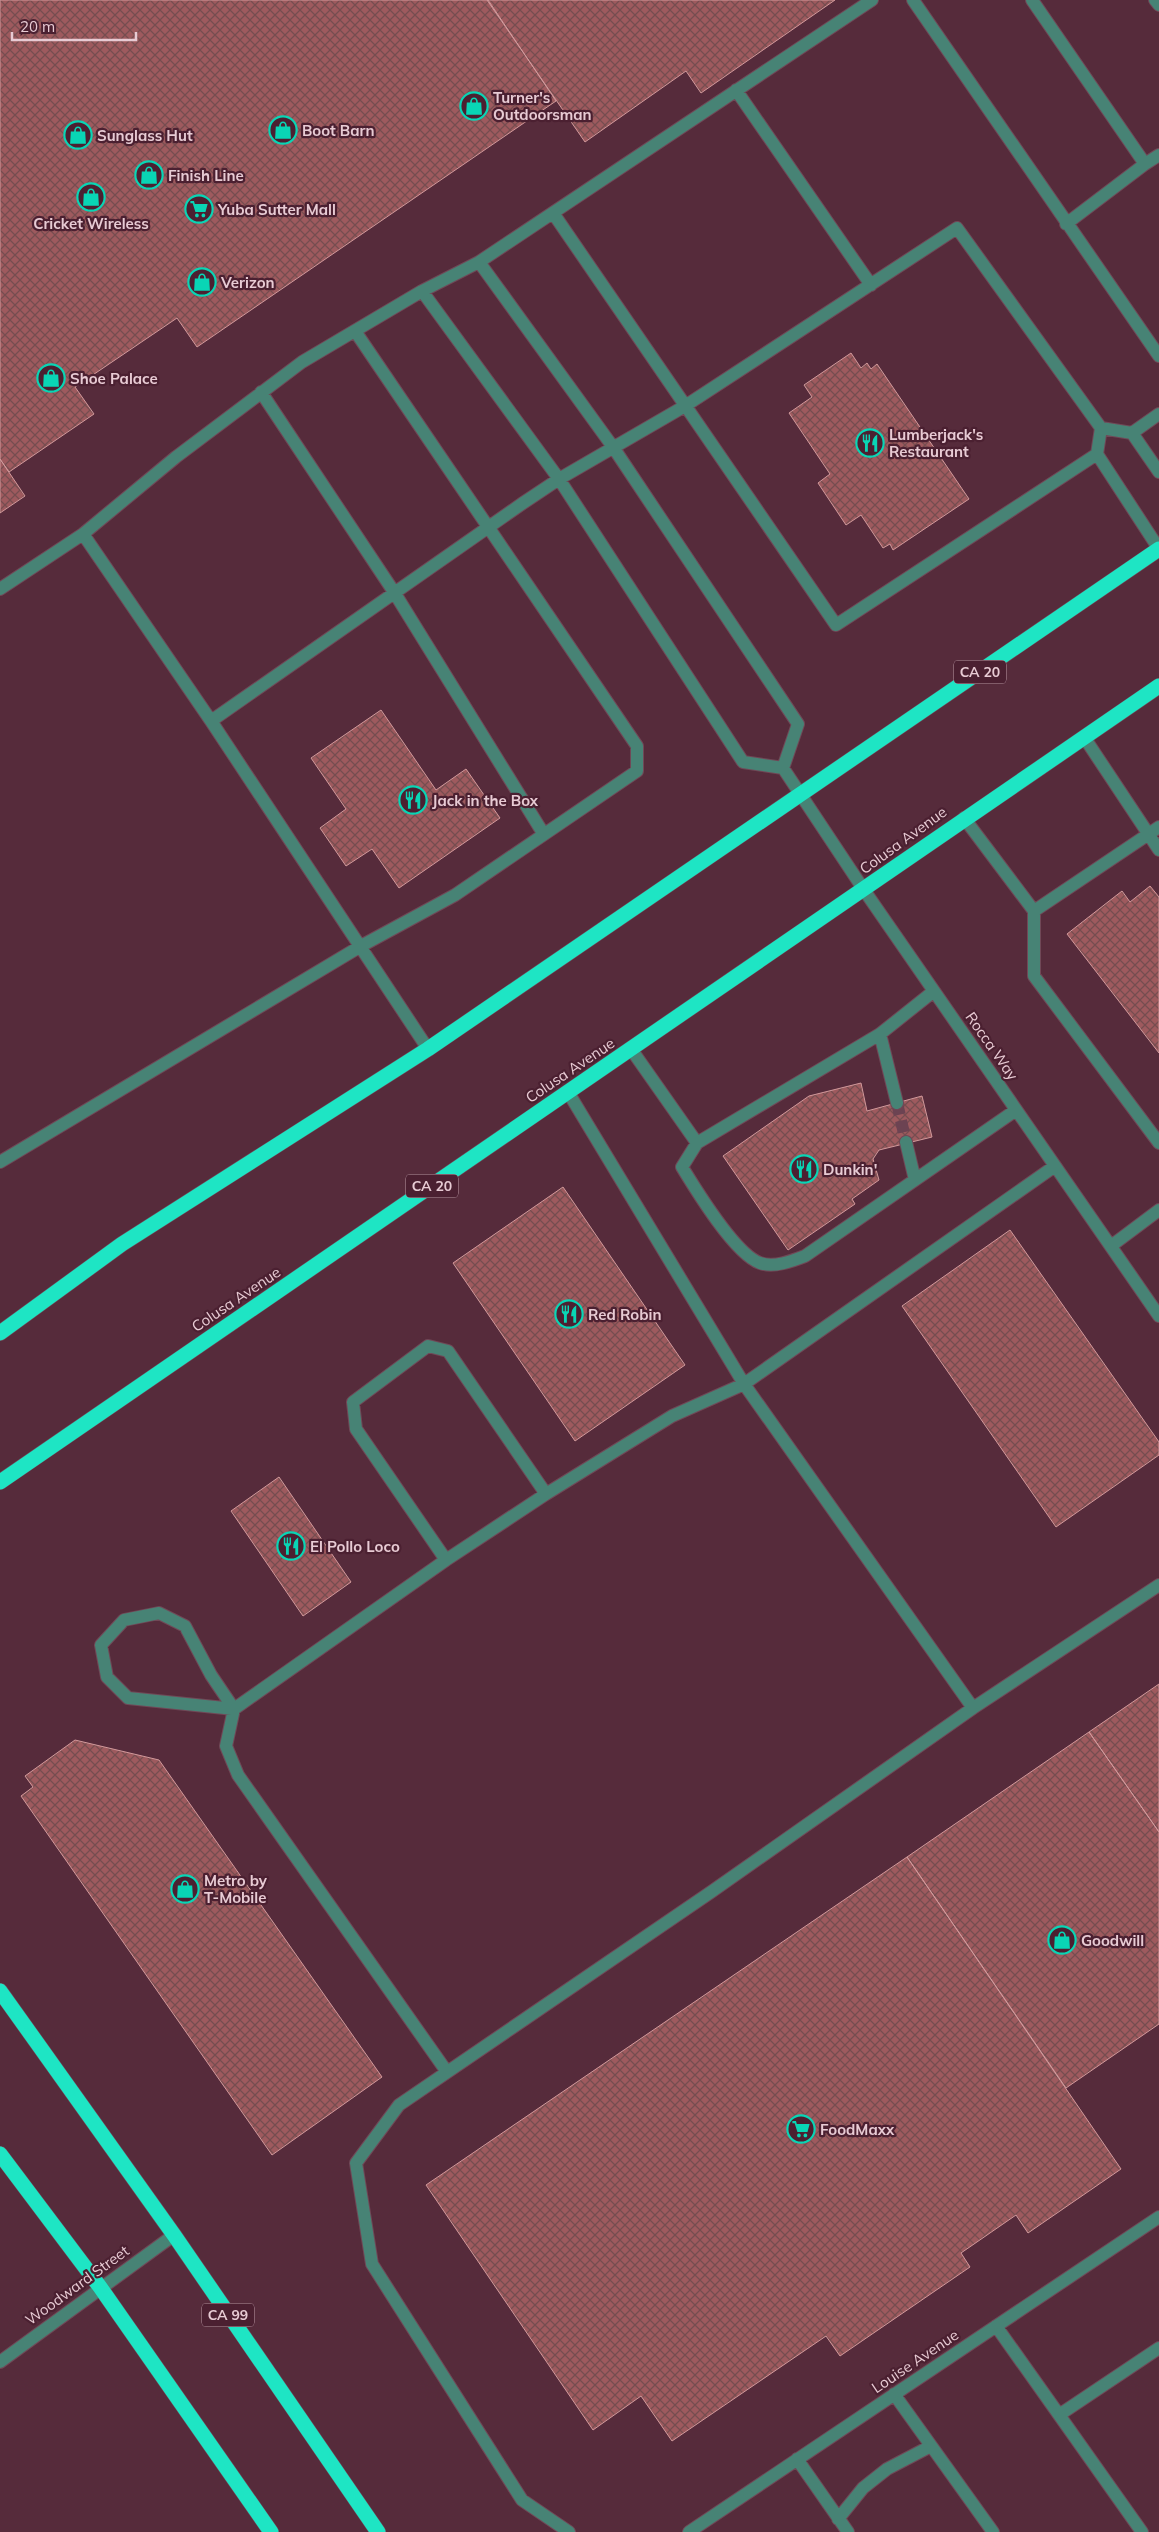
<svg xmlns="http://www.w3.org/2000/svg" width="1159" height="2532" font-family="Mulish,sans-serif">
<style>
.building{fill:url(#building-cross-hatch);stroke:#d1999b}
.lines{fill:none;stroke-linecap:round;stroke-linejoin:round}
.minor-tunnel{stroke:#6c4352;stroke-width:12;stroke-dasharray:12 6;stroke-linecap:butt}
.minor-casing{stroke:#704857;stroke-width:14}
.highway-casing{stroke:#704857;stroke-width:16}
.minor{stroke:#478375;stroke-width:12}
.highway{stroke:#1ee5c4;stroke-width:15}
.labels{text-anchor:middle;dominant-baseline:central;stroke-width:4.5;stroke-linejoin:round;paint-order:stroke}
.shield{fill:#4b2031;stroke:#b998a3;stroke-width:1}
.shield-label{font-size:14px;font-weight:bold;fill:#e8cbd4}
.poi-label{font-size:15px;font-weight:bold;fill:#e8cbd4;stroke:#4b2031;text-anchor:start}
.street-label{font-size:15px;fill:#e8cbd4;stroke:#4b2031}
</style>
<defs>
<pattern id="building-cross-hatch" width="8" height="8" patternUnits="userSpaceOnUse" patternTransform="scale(1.25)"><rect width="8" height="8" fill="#9e5a5e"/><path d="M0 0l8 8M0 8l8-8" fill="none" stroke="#764d50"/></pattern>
</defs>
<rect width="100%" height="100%" fill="#562b3b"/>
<!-- building -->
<path class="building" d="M 0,0 L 488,0 L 556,101 L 197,347 L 177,318 L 75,387 L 94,414 L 9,472 L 0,459 Z
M 487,0 L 835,0 L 701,93 L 686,71 L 585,142 Z
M 851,353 L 861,368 L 867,363 L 871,369 L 877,364 L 969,499 L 893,550 L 890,544 L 883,548 L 861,515 L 846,525 L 818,483 L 830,474 L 789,413 L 812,397 L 804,385 Z
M 0,459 L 25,496 L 0,513 Z
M 381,710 L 436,790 L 466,769 L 500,818 L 399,888 L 372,849 L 346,866 L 320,828 L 346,809 L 311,758 Z
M 1150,886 L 1159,897 L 1159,1053 L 1067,934 L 1122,891 L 1130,902 Z
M 861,1083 L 867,1111 L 922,1096 L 932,1137 L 879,1150 L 873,1159 L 879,1180 L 852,1199 L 855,1204 L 788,1250 L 723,1156 L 809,1096 Z
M 563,1187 L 685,1365 L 575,1441 L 453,1263 Z
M 1010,1230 L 1159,1442 L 1159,1455 L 1056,1527 L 902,1306 Z
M 279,1477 L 351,1582 L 303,1616 L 231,1511 Z
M 1159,1684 L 1159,1832 L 1089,1732 Z
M 1089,1732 L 1159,1832 L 1159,2024 L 1066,2088 L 907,1857 Z
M 75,1740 L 159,1760 L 382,2077 L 272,2155 L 21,1796 L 33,1787 L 25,1776 Z
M 907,1857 L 1121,2169 L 1028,2233 L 1016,2215 L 961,2253 L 970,2267 L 840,2356 L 826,2336 L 672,2441 L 641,2396 L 593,2430 L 426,2185 Z"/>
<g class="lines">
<!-- minor-tunnel -->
<path class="minor-tunnel" d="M 897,1103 L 906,1142"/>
<!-- minor casing -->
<g class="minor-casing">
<path id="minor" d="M 913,0 L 1159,356
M 1032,0 L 1145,164 L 1159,155
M 1155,0 L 1159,5
M 736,90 L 871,285
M 553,213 L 836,625 L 1097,454 L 1101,428
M 1066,224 L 1145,164
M 479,262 L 613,447 L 798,724 L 783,768
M 422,291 L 559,479 L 743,762 L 783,768 L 864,890 L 1159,1316
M 261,392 L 394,592 L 543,833
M 1132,433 L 1159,472
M 1097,454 L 1159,549
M 83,534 L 211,721 L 428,1049
M 0,589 L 83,534 L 176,457 L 302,362 L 422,291 L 479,262 L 872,0
M 211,721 L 523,503 L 559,479 L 685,406 L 957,228 L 1101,428 L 1132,433 L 1159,414
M 1084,737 L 1159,850
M 964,818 L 1034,911
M 1159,827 L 1034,911 L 1034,976 L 1159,1143
M 880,1034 L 897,1103
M 631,1049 L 697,1143 L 880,1034 L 934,991
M 568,1092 L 744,1384 L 1055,1166
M 906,1142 L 915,1180
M 697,1143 L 682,1167 C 696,1190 735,1254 760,1263 C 774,1268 792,1261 805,1256 L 1016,1110
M 0,1162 L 361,946 L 455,895 L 637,771 L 637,746 L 355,331
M 1111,1246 L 1159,1210
M 446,1560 L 546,1494
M 447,2072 L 238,1775 L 226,1746 L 234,1709 L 211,1675 L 185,1626 L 159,1613 L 124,1620 L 101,1645 L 107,1677 L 128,1698 L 234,1709 L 446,1560 L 356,1429 L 353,1402 L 428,1346 L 448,1351 L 546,1494 L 672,1416 L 744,1384 L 973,1708 L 1159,1585
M 996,2326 L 1142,2532
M 0,2362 L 174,2235
M 894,2394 L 993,2532
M 1059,2415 L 1159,2348
M 797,2459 L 848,2532
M 838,2519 L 863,2488 L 887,2469 L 931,2446
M 569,2532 L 522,2500 L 372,2264 L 356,2163 L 399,2105 L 711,1892 L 973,1708
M 689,2532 L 1159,2217"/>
</g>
<!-- highway casing -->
<g class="highway-casing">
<path id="highway" d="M 0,1333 L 122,1244 L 428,1049 L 1159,549
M 0,1482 L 1159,686
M 0,1991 L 174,2235 L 378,2532
M 0,2154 L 100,2287 L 271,2532"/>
</g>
<!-- minor -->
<use href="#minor" class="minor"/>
<!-- highway -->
<use href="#highway" class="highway"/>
</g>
<!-- icons -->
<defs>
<g id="shop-ring" transform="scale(1.4375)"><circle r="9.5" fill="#4b2031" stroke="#09d5b5" stroke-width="1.5"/><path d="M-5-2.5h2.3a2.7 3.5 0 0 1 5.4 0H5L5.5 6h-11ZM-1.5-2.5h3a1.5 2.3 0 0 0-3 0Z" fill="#09d5b5"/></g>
<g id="supermarket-ring" transform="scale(1.4375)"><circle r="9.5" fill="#4b2031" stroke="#09d5b5" stroke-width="1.5"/><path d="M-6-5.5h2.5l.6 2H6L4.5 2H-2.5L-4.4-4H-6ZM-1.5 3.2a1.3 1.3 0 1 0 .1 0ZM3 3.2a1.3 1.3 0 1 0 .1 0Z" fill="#09d5b5"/></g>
<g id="restaurant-ring" transform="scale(1.4375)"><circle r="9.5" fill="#4b2031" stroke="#09d5b5" stroke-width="1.5"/><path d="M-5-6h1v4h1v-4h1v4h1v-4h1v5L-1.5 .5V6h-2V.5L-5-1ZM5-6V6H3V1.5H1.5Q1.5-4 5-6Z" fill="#09d5b5"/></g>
</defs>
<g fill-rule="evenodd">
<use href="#shop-ring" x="474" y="106"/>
<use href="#shop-ring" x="283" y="130"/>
<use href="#shop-ring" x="78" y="135"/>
<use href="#shop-ring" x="149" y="175"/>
<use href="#shop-ring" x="91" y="197"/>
<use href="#supermarket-ring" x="199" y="209"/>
<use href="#shop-ring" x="202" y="282"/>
<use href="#shop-ring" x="51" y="378"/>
<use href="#restaurant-ring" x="870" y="443"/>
<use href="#restaurant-ring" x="413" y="800"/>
<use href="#restaurant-ring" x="804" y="1169"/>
<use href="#restaurant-ring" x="569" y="1314"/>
<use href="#restaurant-ring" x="291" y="1546"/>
<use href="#shop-ring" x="185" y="1889"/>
<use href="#shop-ring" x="1062" y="1940"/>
<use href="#supermarket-ring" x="801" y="2129"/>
</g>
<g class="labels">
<!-- shield labels -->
<g class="shield">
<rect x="954" y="660.5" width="52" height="23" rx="4"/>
<rect x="406" y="1174.5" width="52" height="23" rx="4"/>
<rect x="202" y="2303.5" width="52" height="23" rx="4"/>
</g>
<g class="shield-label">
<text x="980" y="672">CA 20</text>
<text x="432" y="1186">CA 20</text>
<text x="228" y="2315">CA 99</text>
</g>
<!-- poi labels -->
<g class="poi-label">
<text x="493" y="97">Turner's<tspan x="493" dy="17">Outdoorsman</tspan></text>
<text x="302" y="130">Boot Barn</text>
<text x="97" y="135">Sunglass Hut</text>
<text x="168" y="175">Finish Line</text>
<text x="218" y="209">Yuba Sutter Mall</text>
<text x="91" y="223" text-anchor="middle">Cricket Wireless</text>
<text x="221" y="282">Verizon</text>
<text x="70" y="378">Shoe Palace</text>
<text x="889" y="434">Lumberjack's<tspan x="889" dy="17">Restaurant</tspan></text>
<text x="432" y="800">Jack in the Box</text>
<text x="823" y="1169">Dunkin'</text>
<text x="588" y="1314">Red Robin</text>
<text x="310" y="1546">El Pollo Loco</text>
<text x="204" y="1880">Metro by<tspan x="204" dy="17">T-Mobile</tspan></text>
<text x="1081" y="1940">Goodwill</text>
<text x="820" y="2129">FoodMaxx</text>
</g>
<!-- street labels -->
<g class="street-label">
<text transform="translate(903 840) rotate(-36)">Colusa Avenue</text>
<text transform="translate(992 1046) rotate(55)">Rocca Way</text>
<text transform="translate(570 1070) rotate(-34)">Colusa Avenue</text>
<text transform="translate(236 1299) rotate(-34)">Colusa Avenue</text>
<text transform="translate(77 2285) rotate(-36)">Woodward Street</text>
<text transform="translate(915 2361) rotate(-34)">Louise Avenue</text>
</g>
</g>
<!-- scale -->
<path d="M12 32v8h124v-8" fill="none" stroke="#e8cbd4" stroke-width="2.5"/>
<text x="20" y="32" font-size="15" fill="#e8cbd4" stroke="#4b2031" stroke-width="4" paint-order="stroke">20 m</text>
</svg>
